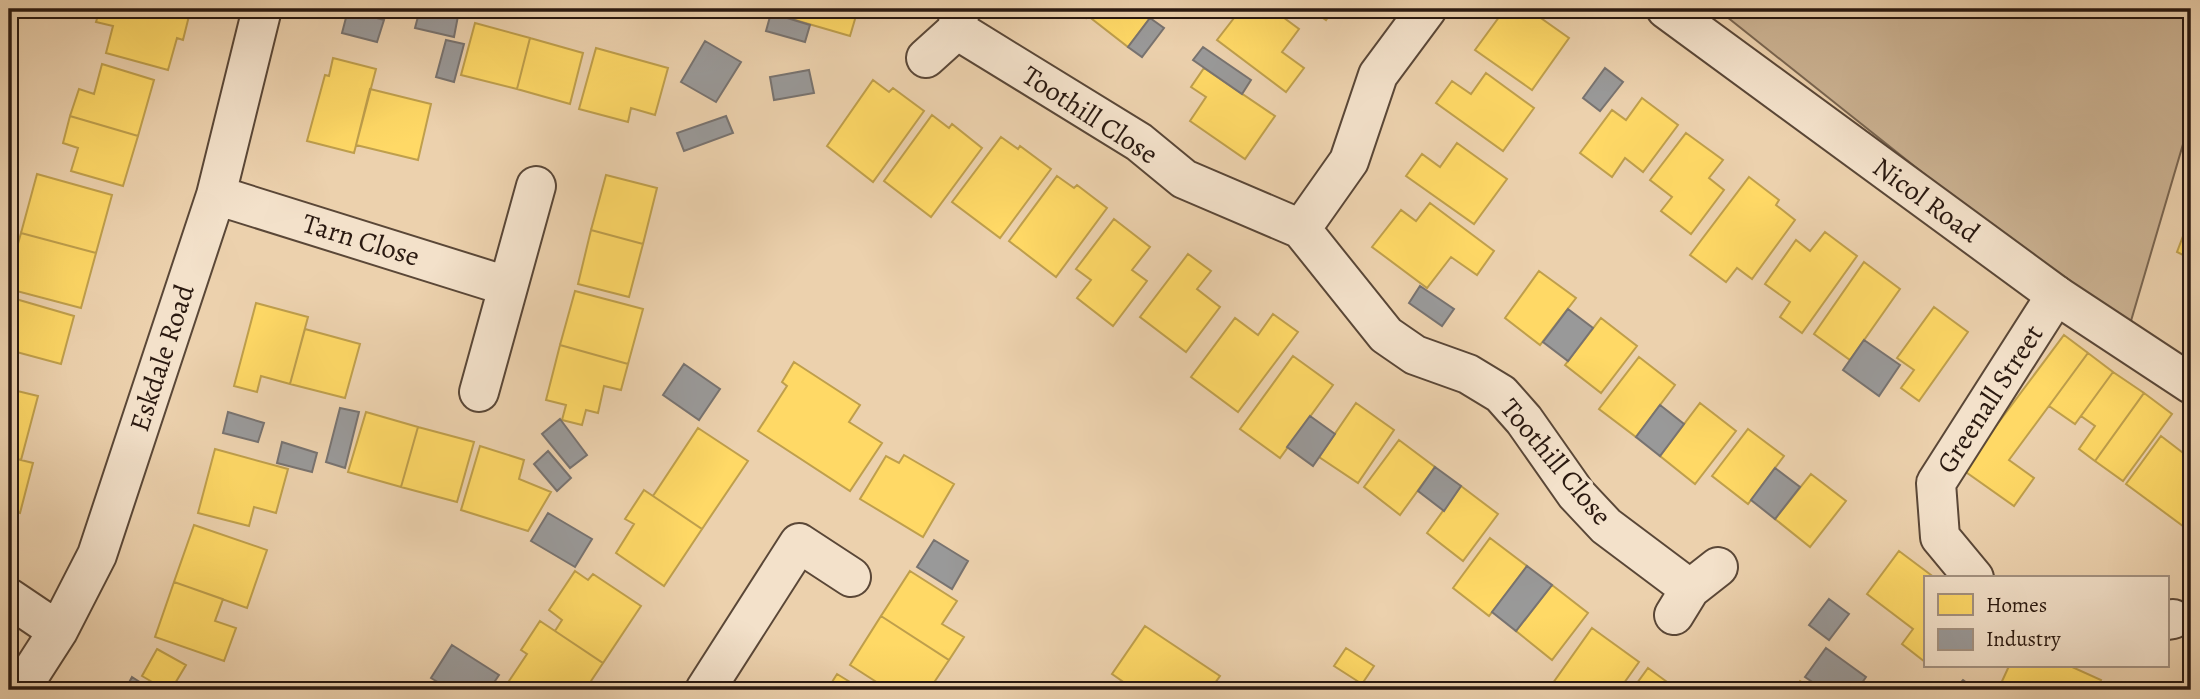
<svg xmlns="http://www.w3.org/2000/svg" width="2200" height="699" font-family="Alegreya,serif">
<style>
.green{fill:#cbb292;stroke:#7a6651;stroke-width:2}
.homes{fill:#ffd966;stroke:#bf9f4c;stroke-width:2}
.industry{fill:#999;stroke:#787370;stroke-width:2}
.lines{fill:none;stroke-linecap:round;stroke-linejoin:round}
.stream{stroke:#77624e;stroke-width:14}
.minor-casing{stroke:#5a4737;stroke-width:42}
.tertiary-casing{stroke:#5a4737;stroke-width:42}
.minor{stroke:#f3e1ca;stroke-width:38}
.tertiary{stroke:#f3e1ca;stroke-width:38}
.labels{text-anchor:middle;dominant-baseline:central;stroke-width:7;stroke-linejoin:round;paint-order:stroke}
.street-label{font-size:28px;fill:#2a1910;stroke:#f3e1ca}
</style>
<rect width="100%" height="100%" fill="#ecd1ad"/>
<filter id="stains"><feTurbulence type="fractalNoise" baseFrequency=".00286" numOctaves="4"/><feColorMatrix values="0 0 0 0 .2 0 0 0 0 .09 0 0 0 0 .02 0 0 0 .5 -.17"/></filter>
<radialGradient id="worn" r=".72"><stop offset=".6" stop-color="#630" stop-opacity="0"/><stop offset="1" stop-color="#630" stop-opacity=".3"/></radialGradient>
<!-- green -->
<path class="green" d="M 1717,9 L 2191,9 L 2191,117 L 2128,331 L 2061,283 Z"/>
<!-- homes -->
<path class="homes" d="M 100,9 L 160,9 L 189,16 L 183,40 L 177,38 L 168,70 L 106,53 L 113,26 L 96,22 Z
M 160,9 L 191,9 L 189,16 Z
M 772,9 L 858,9 L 850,36 L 771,13 Z
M 1074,9 L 1092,9 L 1086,18 Z
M 1099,9 L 1157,9 L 1128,47 L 1092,19 Z
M 1241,9 L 1272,9 L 1299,29 L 1282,52 L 1304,68 L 1286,92 L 1217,40 Z
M 1310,9 L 1334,9 L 1326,20 Z
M 1505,9 L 1528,9 L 1569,38 L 1532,90 L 1475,50 Z
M 475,23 L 530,38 L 517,89 L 461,75 Z
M 530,38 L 583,53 L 570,104 L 517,89 Z
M 596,48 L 668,68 L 655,115 L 631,108 L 628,122 L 579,109 Z
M 333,58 L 376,69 L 354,153 L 307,141 L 325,75 L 329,76 Z
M 102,64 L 154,80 L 138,136 L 70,116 L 79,89 L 94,94 Z
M 1204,68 L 1275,116 L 1245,159 L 1190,121 L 1206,97 L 1191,87 Z
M 1486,73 L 1534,108 L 1503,151 L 1436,103 L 1452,81 L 1471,94 Z
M 873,80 L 889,92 L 893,88 L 924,111 L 873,182 L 827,146 Z
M 370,89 L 431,104 L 418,160 L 356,145 Z
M 1642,98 L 1678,125 L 1643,172 L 1625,158 L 1612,177 L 1580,153 L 1612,110 L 1626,120 Z
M 932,115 L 949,128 L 952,124 L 982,148 L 931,217 L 884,181 Z
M 70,116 L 138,136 L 123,186 L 71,171 L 78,148 L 63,143 Z
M 1686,133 L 1723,160 L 1709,178 L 1724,190 L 1691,234 L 1661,211 L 1672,197 L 1650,180 Z
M 1001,137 L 1018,149 L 1020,146 L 1051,169 L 1000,238 L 952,202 Z
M 1457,143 L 1507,179 L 1474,224 L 1406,176 L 1422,154 L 1440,167 Z
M 37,174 L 112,195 L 96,253 L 21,233 Z
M 606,175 L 657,188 L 643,244 L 591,230 Z
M 1057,176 L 1074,188 L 1077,185 L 1107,208 L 1056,277 L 1009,241 Z
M 1749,177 L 1779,200 L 1776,205 L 1795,220 L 1752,279 L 1737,268 L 1726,282 L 1690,255 Z
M 1430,203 L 1494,251 L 1477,275 L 1451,257 L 1427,288 L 1372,247 L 1401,210 L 1416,221 Z
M 2191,215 L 2191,259 L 2177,252 Z
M 1114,219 L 1150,247 L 1132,270 L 1147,281 L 1113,326 L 1077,298 L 1091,280 L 1076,269 Z
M 591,230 L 643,244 L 629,297 L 578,284 Z
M 1825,232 L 1857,256 L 1802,333 L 1780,317 L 1790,302 L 1765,284 L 1796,240 L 1810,251 Z
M 21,233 L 96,253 L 81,308 L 9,289 L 9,276 Z
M 1188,254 L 1211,271 L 1197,289 L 1220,307 L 1186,352 L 1140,317 Z
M 1864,262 L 1900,289 L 1850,360 L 1814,334 Z
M 1539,271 L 1576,298 L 1540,345 L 1505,318 Z
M 575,291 L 643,309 L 628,364 L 560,345 Z
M 9,297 L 74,316 L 61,364 L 9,350 Z
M 256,303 L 308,317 L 290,384 L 261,376 L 257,392 L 234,386 Z
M 1934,307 L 1968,332 L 1919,401 L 1901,388 L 1914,370 L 1897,358 Z
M 1273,314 L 1298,332 L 1238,412 L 1191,377 L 1235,318 L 1258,335 Z
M 1601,318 L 1637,346 L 1601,393 L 1565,365 Z
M 305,329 L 360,344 L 345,398 L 290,384 Z
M 2064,335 L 2088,353 L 2009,460 L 2034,478 L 2014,506 L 1963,470 Z
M 560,345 L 628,364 L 621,390 L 604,386 L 598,413 L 586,410 L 582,425 L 562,420 L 566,405 L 546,400 Z
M 2088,353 L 2113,372 L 2075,424 L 2049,406 Z
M 1293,356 L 1333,385 L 1280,458 L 1240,429 Z
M 1639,357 L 1675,385 L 1636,437 L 1599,409 Z
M 794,362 L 860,405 L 849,422 L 882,443 L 850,491 L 758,431 L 787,386 L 782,382 Z
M 2113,372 L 2144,393 L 2095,461 L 2079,449 L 2095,426 L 2081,416 Z
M 9,389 L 38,396 L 21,460 L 9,457 Z
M 2144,393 L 2172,414 L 2123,481 L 2095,461 Z
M 1356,403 L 1394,430 L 1358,483 L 1319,457 Z
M 1700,403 L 1736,431 L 1695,484 L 1660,456 Z
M 366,412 L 418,427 L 401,487 L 348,472 Z
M 418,427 L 474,442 L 457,502 L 401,487 Z
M 698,428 L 748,461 L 702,529 L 653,496 Z
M 1748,429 L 1784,456 L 1748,504 L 1712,476 Z
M 2161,436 L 2191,459 L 2191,532 L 2126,484 Z
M 1399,440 L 1435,467 L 1400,515 L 1364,487 Z
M 480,446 L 524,460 L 519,479 L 551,492 L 528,531 L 461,510 Z
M 215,449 L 288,469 L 276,513 L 254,507 L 249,526 L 198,513 Z
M 904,455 L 954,484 L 923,537 L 860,499 L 886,456 L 899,463 Z
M 9,457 L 33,463 L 20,513 L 9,510 Z
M 1811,474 L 1846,501 L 1810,547 L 1775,519 Z
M 1461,486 L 1498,514 L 1463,561 L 1427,533 Z
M 644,490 L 702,529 L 664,586 L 616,553 L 634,524 L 625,519 Z
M 194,525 L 267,550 L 247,608 L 174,582 Z
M 1490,538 L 1527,566 L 1489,616 L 1453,588 Z
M 1899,551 L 1935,578 L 1925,578 L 1925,662 L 1902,644 L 1913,629 L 1867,594 Z
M 575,571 L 588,580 L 593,574 L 641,606 L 603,663 L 555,631 L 562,620 L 549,610 Z
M 910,571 L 957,601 L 942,624 L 964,637 L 949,660 L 881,616 Z
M 174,582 L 223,599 L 215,621 L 236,628 L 224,661 L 155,637 Z
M 1552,585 L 1588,613 L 1552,660 L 1516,631 Z
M 881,616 L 949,660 L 929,690 L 889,690 L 850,665 Z
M 540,621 L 603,663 L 585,690 L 523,690 L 509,681 L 527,654 L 521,650 Z
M 1145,626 L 1220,676 L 1210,690 L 1135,690 L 1112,674 Z
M 1592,628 L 1639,662 L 1619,690 L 1548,690 Z
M 1346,648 L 1374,666 L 1362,684 L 1334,666 Z
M 157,649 L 186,665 L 171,690 L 166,690 L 142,676 Z
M 2009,666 L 2070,666 L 2101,680 L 2097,690 L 1998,690 Z
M 1648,668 L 1678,690 L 1632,690 Z
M 837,674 L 863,690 L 827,690 Z
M 1800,681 L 1813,690 L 1793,690 Z"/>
<!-- industry -->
<path class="industry" d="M 420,9 L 428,9 L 458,16 L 454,37 L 415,28 Z
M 348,10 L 384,20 L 377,42 L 342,33 Z
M 771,13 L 810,25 L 805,42 L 766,31 Z
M 1150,18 L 1164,28 L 1142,57 L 1128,47 Z
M 446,40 L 464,44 L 454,82 L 436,77 Z
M 705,41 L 741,62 L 716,102 L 681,82 Z
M 1203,47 L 1251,80 L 1242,94 L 1193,60 Z
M 1605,68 L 1623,82 L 1600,111 L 1583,98 Z
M 809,70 L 814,93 L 774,100 L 770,77 Z
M 726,116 L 733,133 L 684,151 L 677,133 Z
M 2191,136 L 2191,159 L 2184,156 Z
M 1420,286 L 1454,309 L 1442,326 L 1409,303 Z
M 1568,309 L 1593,328 L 1568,361 L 1543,342 Z
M 1864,340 L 1900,365 L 1879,396 L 1843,370 Z
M 684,364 L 720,389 L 699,420 L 663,395 Z
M 1660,405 L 1684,424 L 1660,456 L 1636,437 Z
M 340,408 L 359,412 L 345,468 L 326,462 Z
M 228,412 L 264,423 L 258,442 L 223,433 Z
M 1310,416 L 1335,434 L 1313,466 L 1287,447 Z
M 560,419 L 587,455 L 570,468 L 542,434 Z
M 282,442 L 317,453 L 312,472 L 277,463 Z
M 548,451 L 571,478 L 557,491 L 534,464 Z
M 1435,467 L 1461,486 L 1444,511 L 1418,491 Z
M 1775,468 L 1800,487 L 1775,519 L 1751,500 Z
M 548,513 L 592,539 L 575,567 L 531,541 Z
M 934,540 L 968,561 L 952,589 L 917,567 Z
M 1527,566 L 1552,585 L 1516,631 L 1492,612 Z
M 1829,599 L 1849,614 L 1829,640 L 1809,625 Z
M 452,645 L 499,675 L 489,690 L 451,690 L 431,678 Z
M 1826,648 L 1866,677 L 1857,690 L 1824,690 L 1805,677 Z
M 132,677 L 152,690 L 125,690 Z
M 1963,680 L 1976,690 L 1954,690 Z"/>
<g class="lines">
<!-- stream -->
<path class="stream" d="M 9,18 L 15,9"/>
<!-- minor casing -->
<g class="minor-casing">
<path id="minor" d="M 957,30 L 1139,142 L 1184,179 L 1301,229 L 1386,335 L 1415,355 L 1468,374 L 1501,394 L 1524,420 L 1576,494 L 1606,526 L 1690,589
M 926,58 L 957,30 L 960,9
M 216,195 L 507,286
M 1301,229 L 1349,161 L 1378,75 L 1427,9
M 479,392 L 536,186
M 1974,578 L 1940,537 L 1936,483 L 2056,295
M 9,598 L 58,631
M 1674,615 L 1690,589 L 1718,567
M 2167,620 L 2173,619
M 20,690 L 58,631 L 97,555 L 216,195 L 262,9
M 705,690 L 799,543 L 851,577"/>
</g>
<!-- tertiary casing -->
<g class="tertiary-casing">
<path id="tertiary" d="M 1666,9 L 2056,295 L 2191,384"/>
</g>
<!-- minor -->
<use href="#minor" class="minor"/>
<!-- tertiary -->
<use href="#tertiary" class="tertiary"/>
</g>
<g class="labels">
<!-- street labels -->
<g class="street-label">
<text transform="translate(1090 115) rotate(33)">Toothill Close</text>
<text transform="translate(1926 200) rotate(36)">Nicol Road</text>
<text transform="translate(361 240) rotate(17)">Tarn Close</text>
<text transform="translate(162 358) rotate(-72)">Eskdale Road</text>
<text transform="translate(1990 399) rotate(-57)">Greenall Street</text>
<text transform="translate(1556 462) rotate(50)">Toothill Close</text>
</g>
</g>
<!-- margin -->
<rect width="2200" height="699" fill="none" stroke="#ecd1ad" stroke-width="35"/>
<rect x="10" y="10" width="2179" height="678" fill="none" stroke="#2a1910" stroke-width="3.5"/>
<rect x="18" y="18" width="2165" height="664" fill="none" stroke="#2a1910" stroke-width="2"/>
<!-- legend -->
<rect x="1924" y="576" width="245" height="91" fill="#f3e1ca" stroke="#a39180" stroke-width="2"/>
<rect x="1938" y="594" width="35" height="21" fill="#ffd966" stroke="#a39180" stroke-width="2"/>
<text x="1986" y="612" font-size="21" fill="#2a1910">Homes</text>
<rect x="1938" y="629" width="35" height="21" fill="#999999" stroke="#a39180" stroke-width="2"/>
<text x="1986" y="646" font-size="21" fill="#2a1910">Industry</text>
<rect width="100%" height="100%" filter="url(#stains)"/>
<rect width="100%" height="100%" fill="url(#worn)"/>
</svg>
